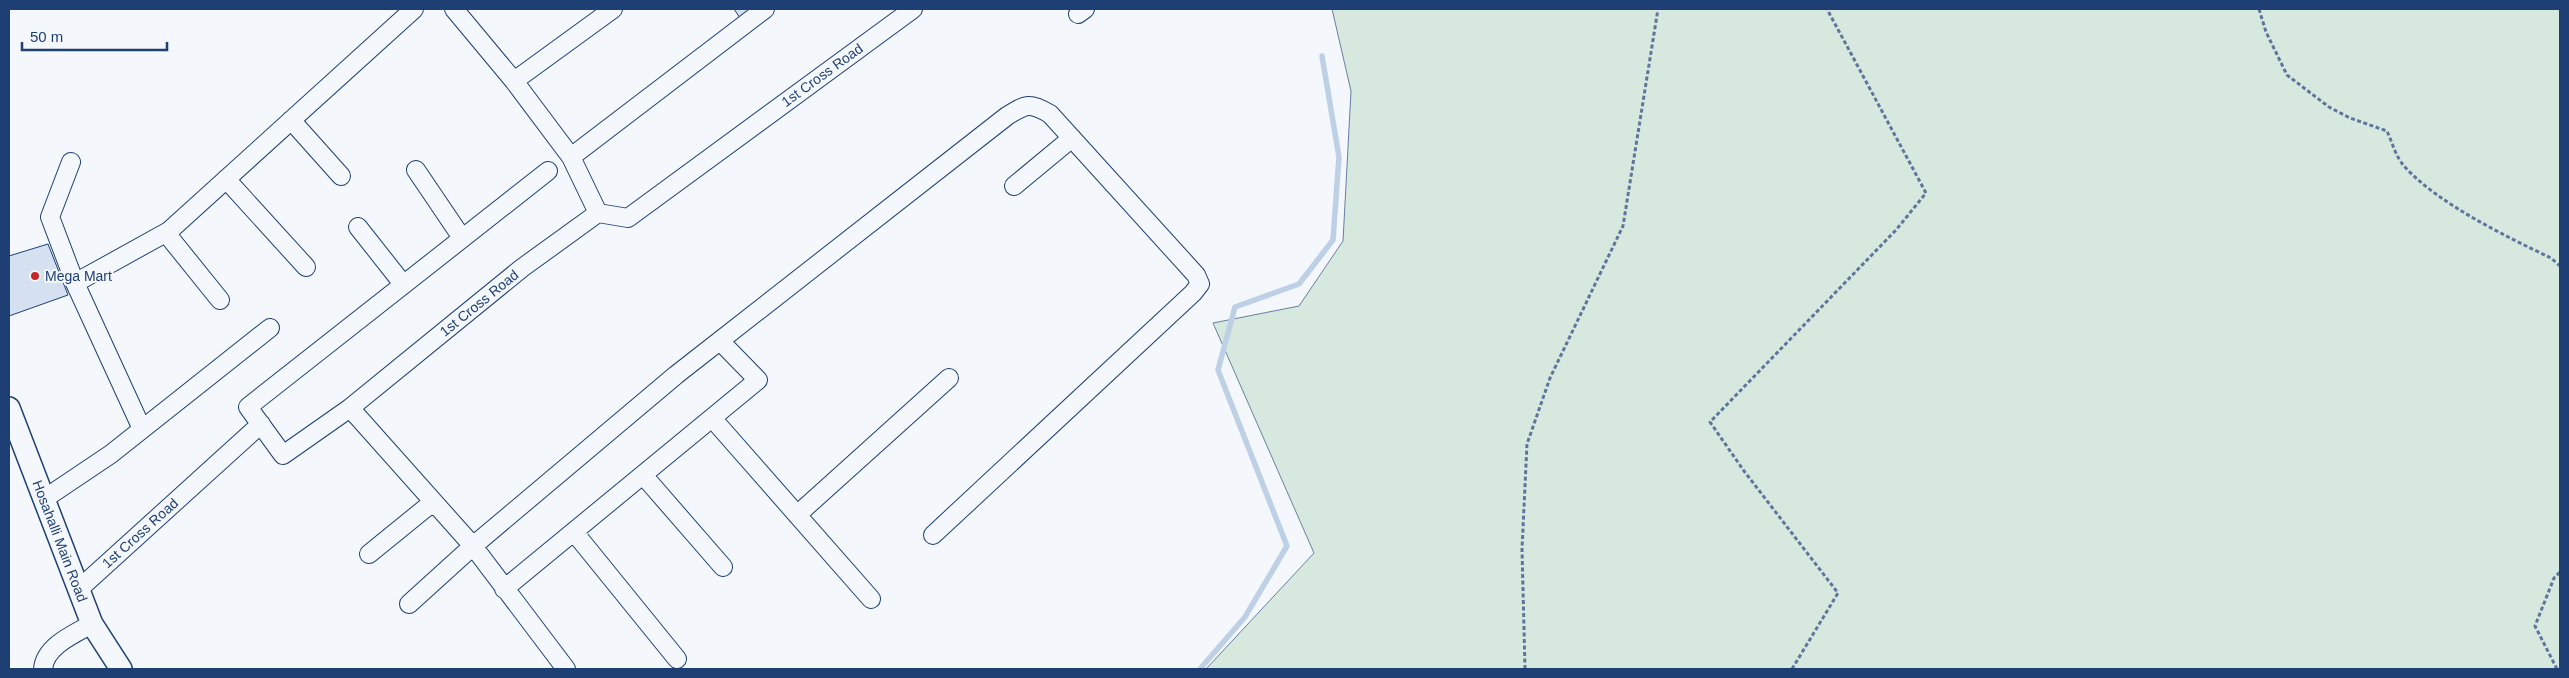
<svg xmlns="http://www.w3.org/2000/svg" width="2569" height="678" font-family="Arial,sans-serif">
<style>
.green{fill:#d7e8df;stroke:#687fa3}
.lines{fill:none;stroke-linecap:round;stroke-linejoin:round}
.stream{stroke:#bed0e5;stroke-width:5.5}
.building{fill:#d5e0f0;stroke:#1d3f73}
.minor-casing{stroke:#1d3f73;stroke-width:20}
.tertiary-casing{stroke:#1d3f73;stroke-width:24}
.path{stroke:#5e769c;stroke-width:3;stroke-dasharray:4 2.5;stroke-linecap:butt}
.minor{stroke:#f4f7fb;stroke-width:18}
.tertiary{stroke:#f4f7fb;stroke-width:21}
.poi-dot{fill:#c62828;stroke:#f4f7fb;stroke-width:2}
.labels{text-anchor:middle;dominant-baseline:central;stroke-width:4;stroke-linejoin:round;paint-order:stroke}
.street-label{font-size:14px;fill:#1d3f73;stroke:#f4f7fb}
.poi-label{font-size:14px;fill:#1d3f73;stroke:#f4f7fb;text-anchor:start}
</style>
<rect width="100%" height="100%" fill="#f4f7fb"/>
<!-- green -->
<path class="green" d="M 1332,9 L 2560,9 L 2560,669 L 1206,669 L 1314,553 L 1213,323 L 1299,306 L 1343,241 L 1351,91 Z"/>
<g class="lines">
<!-- stream -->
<path class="stream" d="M 1200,669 L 1245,617 L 1287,546 L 1218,370 L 1235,307 L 1299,284 L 1333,240 L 1339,157 L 1322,56"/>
</g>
<!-- building -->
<path class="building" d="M 734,9 L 759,9 L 742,21 Z
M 48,244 L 68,295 L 9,316 L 9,256 Z"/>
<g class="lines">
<!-- minor casing -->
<g class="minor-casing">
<path id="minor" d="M 454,9 L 514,81 L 613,9
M 1078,14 L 1085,9
M 514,81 L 571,157 L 765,9
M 291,120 L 341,176
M 571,157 L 598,213
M 71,162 L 50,217 L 75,283
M 416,170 L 462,238
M 548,171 L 248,407 L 283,455 L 350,408 L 522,268 L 598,213 L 628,218 L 913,9
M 226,179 L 306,267
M 1014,186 L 1072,138
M 358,227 L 403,284
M 166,233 L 220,300
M 350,408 L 473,546 L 409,604
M 712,418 L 871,599
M 142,429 L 75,283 L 169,231 L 414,9
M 643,475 L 723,567
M 44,499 L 111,454 L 270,328
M 797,515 L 949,378
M 574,532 L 677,659
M 369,554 L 433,502
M 79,589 L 261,424
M 504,589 L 758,380 L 720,341
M 43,669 C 45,646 74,634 92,624
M 566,669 L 473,546 L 676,375 L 1007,116 C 1026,104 1030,102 1050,114 L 1196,275 L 1200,284 L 1193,293 L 933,535"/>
</g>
<!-- tertiary casing -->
<g class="tertiary-casing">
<path id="tertiary" d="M 9,408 L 92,624 L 121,669"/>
</g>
<!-- path -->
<path class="path" d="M 2259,9 L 2266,32 L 2287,75 L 2329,107 L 2350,118 L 2387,131 C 2392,142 2396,157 2404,166 C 2437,203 2505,236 2551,258 L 2560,266
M 1525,669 L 1522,549 L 1527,444 L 1550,378 L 1623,226 L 1658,9
M 1792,669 L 1838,593 L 1744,471 L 1710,422 L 1896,230 L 1926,193 L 1827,9
M 2557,669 L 2535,626 L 2554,578 L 2560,572"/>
<!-- minor -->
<use href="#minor" class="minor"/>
<!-- tertiary -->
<use href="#tertiary" class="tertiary"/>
</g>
<!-- markers -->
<circle class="poi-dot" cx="35" cy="276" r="5"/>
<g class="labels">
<!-- street labels -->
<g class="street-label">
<text transform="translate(822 75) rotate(-36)">1st Cross Road</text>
<text transform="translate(479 303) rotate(-39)">1st Cross Road</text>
<text transform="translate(140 533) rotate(-42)">1st Cross Road</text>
<text transform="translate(60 541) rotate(69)">Hosahalli Main Road</text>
</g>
<!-- poi labels -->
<g class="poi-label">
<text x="45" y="276">Mega Mart</text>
</g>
</g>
<!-- border -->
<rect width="2569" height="678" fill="none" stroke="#1d3f73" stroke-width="20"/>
<!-- scale -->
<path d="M22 42v8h145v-8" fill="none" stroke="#1d3f73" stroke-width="2.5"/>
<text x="30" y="42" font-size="15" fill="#1d3f73" stroke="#f4f7fb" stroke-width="4" paint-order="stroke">50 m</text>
</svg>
